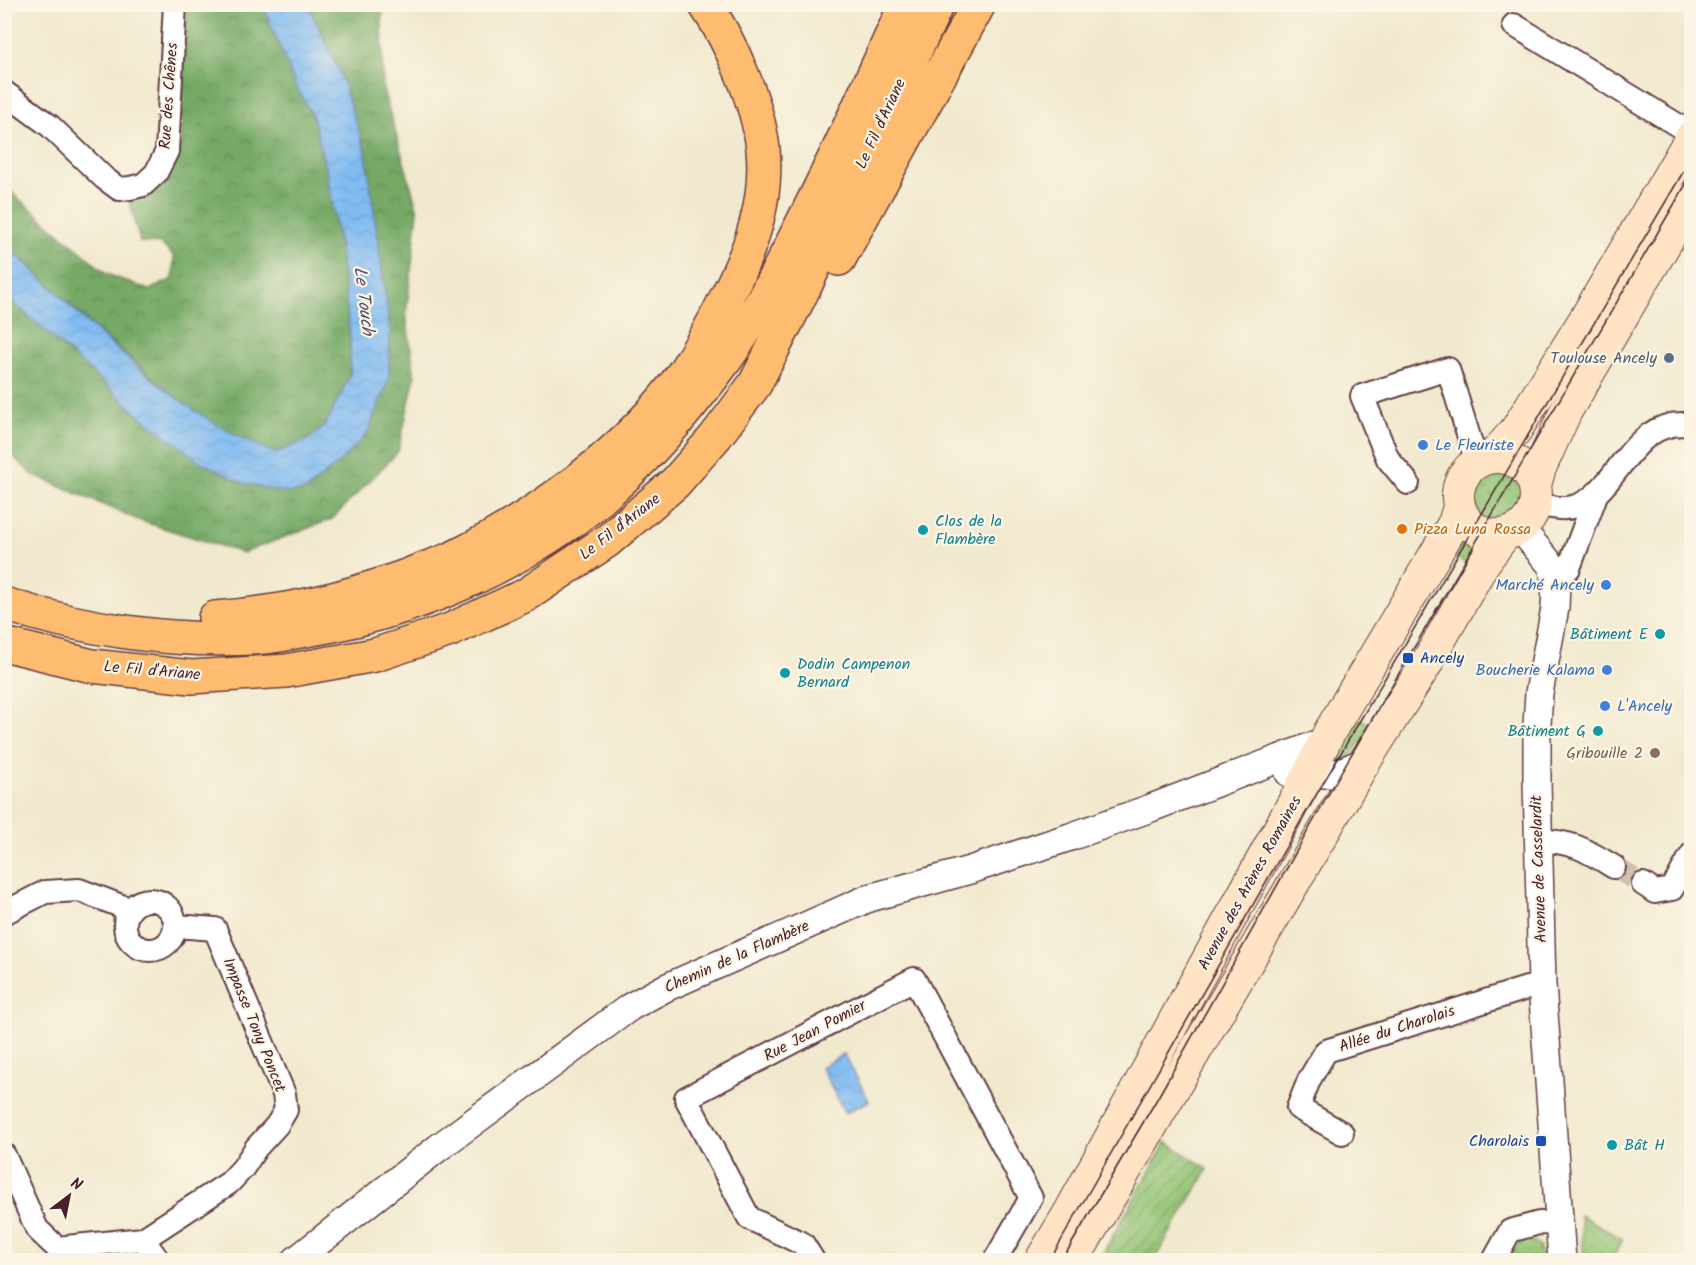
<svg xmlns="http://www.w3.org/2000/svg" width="1696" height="1265" font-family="Kalam,sans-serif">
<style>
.grass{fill:url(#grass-dots);stroke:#6e714f;stroke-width:1.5}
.forest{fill:url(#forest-crowns);stroke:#606448;stroke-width:1.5}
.garden{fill:url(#garden-furrows);stroke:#6e714f;stroke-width:1.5}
.water{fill:url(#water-waves);stroke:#656d8e;stroke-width:1.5}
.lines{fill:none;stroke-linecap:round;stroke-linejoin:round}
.minor-tunnel{stroke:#d0c1ad;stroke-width:22;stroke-dasharray:22 11;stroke-linecap:butt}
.minor-casing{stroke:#633d43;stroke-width:26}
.tertiary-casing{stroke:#633d43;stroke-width:30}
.secondary-casing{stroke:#633d43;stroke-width:34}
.trunk-casing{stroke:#633d43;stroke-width:36}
.minor{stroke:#fff;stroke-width:22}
.tertiary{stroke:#fff;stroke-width:27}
.secondary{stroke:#fee4c5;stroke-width:32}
.trunk{stroke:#fdbc6f;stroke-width:33}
.tram{stroke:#4a1f2b;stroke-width:1.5}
.service-dot{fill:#5c6f8a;stroke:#fcf5e5;stroke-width:2}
.shop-dot{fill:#3f7fe0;stroke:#fcf5e5;stroke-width:2}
.food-dot{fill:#e8710a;stroke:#fcf5e5;stroke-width:2}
.culture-dot{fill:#0f9aa8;stroke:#fcf5e5;stroke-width:2}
.transit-dot{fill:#1a4fb4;stroke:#fcf5e5;stroke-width:2}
.education-dot{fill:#8d6e63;stroke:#fcf5e5;stroke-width:2}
.labels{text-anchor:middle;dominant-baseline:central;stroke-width:4.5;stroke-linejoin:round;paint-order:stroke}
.street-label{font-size:16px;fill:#4a1f2b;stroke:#fcf5e5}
.service-label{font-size:16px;fill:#4e5e75;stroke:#fcf5e5;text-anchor:end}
.shop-label{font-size:16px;fill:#366cbe;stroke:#fcf5e5;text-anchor:start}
.culture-label{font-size:16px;fill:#0d838f;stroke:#fcf5e5;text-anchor:start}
.food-label{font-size:16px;fill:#c56008;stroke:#fcf5e5;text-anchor:start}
.transit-label{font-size:16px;fill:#164399;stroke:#fcf5e5;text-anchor:start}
.education-label{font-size:16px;fill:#785e54;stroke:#fcf5e5;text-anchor:end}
.water-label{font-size:18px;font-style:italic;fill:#5a4e67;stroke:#fcf5e5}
</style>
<defs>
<pattern id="grass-dots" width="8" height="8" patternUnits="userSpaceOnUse" patternTransform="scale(1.5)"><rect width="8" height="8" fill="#92c373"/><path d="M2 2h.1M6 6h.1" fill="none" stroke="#799e5f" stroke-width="1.8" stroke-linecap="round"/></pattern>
<pattern id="forest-crowns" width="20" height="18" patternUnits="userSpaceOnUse" patternTransform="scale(1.5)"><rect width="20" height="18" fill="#75a965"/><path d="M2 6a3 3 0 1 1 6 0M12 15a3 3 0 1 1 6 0" fill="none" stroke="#628953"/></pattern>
<pattern id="garden-furrows" width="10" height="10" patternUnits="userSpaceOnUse" patternTransform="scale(1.5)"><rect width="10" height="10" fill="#92c373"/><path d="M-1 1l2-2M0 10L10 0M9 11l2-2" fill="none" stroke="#799e5f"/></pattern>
<pattern id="water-waves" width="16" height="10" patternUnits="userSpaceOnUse" patternTransform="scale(1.5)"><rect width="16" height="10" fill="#80bbf2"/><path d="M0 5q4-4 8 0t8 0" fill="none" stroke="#70a0d0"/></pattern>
</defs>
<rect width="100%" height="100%" fill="#fcf5e5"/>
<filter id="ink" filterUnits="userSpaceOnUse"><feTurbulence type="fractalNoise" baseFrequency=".0167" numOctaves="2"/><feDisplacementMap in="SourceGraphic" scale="12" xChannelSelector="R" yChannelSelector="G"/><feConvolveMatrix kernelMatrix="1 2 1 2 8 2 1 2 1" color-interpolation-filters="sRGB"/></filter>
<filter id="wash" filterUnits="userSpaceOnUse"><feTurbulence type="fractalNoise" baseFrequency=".008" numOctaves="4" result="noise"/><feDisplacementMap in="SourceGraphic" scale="24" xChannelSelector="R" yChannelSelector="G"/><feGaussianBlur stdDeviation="1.35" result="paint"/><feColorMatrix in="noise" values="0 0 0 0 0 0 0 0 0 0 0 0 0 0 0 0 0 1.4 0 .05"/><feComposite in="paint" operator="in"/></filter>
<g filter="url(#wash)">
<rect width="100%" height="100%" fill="#f1e9ce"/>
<!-- grass -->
<path class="grass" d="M1471 495a25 25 0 1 1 50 0a25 25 0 1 1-50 0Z
M 1465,532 L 1482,541 L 1468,565 L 1452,555 Z
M 1356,716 L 1373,726 L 1346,761 L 1322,762 Z
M 1580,1215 L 1623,1239 L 1612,1260 L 1584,1260 Z
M 1527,1240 L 1534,1241 L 1540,1247 L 1541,1260 L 1508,1260 L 1519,1243 Z"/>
<!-- forest -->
<path class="forest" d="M 186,5 L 263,5 L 295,84 L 313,117 L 328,178 L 340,251 L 350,336 L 350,375 L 325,426 L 309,439 L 276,453 L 253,445 L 198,415 L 103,336 L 23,260 L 5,246 L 4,186 L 107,274 L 149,290 L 173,279 L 174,256 L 161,244 L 140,242 L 129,200 L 162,176 L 180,142 Z
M 308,5 L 382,5 L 383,89 L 418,211 L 406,315 L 415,377 L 398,452 L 332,519 L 243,553 L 141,521 L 32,474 L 5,449 L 4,294 L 144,419 L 306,491 L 344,458 L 367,434 L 338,68 Z"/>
<!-- garden -->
<path class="garden" d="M 1166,1142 L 1208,1169 L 1154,1260 L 1099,1260 Z"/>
<!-- water -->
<path class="water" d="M 263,5 L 308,5 L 338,68 L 366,153 L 390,329 L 389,379 L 367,434 L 344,458 L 305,491 L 285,493 L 243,483 L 199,461 L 144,419 L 4,294 L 5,246 C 40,273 69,306 102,336 C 154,382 210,429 276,453 L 309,439 L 325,426 L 350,375 L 350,336 L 340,251 L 328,178 L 313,117 L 295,84 Z
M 844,1054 L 869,1101 L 845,1113 L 821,1067 Z"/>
</g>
<g filter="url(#ink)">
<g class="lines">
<!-- minor-tunnel -->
<path class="minor-tunnel" d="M 1614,867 L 1643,884"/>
<!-- minor casing -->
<g class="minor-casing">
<path id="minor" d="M 1514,25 L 1692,134
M 4,92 L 50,126 L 104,178 L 119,189 L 130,188 L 143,185 L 156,173 L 167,151 L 175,4
M 1408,483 L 1388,459 L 1362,396 L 1448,369 L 1477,463
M 1535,504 C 1549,506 1563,511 1576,506 C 1619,492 1631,415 1692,425
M 1556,582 L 1569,568 L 1596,495
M 1538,840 C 1574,842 1584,849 1614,867
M 1643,884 L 1655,892 L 1672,889 L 1692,854
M125 925a25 25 0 1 1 50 0a25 25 0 1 1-50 0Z
M 4,913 L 45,892 L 79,890 L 129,909
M 1342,1133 L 1298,1108 L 1309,1080 L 1326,1051 L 1527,988 L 1542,985
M 4,1155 L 37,1229 L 57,1248 L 143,1239 L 158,1260
M 143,1239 L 229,1183 L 243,1168 L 256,1148 L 277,1125 L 286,1110 L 284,1094 L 215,929 L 176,926
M 813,1260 L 803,1244 L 749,1218 L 686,1098 L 914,979 L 1031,1198 L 995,1260
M 1494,1260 L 1510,1231 L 1539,1223 L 1559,1224"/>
</g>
<!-- tertiary casing -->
<g class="tertiary-casing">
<path id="tertiary" d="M 1520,528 L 1552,566 L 1556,582 L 1555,608 L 1539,693 L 1537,725 L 1537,781 L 1542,985 L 1562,1260
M 1289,773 L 1328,774 L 1341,772 L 1365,761
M 296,1260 L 438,1148 L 630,1007 L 665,988 L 869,898 L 970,870 L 1070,837 L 1151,808 L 1325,741"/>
</g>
<!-- secondary casing -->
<g class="secondary-casing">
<path id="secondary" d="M 1492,457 L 1516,430 L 1585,319 L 1692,136
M1458 496a39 39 0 1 1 78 0a39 39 0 1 1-78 0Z
M 1535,485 L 1540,468 L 1566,411 L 1692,198
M 1041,1260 L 1071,1210 L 1301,789 L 1330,731 L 1454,523 L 1459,507
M 1073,1260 L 1365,761 L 1425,666 L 1483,564 L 1505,534"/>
</g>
<!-- trunk casing -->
<g class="trunk-casing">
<path id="trunk" d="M 839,259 L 979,4
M 4,604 C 84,630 180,644 264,637 C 278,636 293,632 306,630 C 399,615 488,579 565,526 C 627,483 682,419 726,359 C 757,316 780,267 804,220 C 840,149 873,77 906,4
M 215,618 C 287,612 341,600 409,575 C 423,569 439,564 453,558 C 536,517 631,449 684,372 C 700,348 715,321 728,294 C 751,249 768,201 763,149 C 758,103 731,42 705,4
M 4,644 L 92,666 L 191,677 L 286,671 L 375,655 L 450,630 L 526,595 L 607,541 L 675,483 L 716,436 L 755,384 L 806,284 L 937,4"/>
</g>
<!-- minor -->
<use href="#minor" class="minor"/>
<!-- tertiary -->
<use href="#tertiary" class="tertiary"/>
<!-- secondary -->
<use href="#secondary" class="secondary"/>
<!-- trunk -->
<use href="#trunk" class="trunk"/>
<!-- tram -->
<path class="tram" d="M 1050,1260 L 1302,819 L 1692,157
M 1062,1260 L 1157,1099 L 1341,772 L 1692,174"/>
</g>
</g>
<!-- markers -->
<circle class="service-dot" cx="1669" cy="358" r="6"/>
<g class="shop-dot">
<circle cx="1423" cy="445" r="6"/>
<circle cx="1606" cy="585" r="6"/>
<circle cx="1607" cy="670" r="6"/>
<circle cx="1605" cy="706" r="6"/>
</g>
<circle class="food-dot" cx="1402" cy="529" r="6"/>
<g class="culture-dot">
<circle cx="923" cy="530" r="6"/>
<circle cx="1660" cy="634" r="6"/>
<circle cx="785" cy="673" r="6"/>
<circle cx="1598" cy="731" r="6"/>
<circle cx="1612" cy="1145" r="6"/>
</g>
<g class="transit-dot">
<rect x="1402" y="652" width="12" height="12" rx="3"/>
<rect x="1535" y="1135" width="12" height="12" rx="3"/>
</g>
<circle class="education-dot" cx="1655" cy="753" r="6"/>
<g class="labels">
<!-- street labels -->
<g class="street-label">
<text transform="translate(169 96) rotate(-86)">Rue des Chênes</text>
<text transform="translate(881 124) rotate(-65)">Le Fil d'Ariane</text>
<text transform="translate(620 527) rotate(-38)">Le Fil d'Ariane</text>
<text transform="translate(152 671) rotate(5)">Le Fil d'Ariane</text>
<text transform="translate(1539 869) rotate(-92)">Avenue de Casselardit</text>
<text transform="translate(1250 883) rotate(-61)">Avenue des Arènes Romaines</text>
<text transform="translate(737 957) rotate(-24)">Chemin de la Flambère</text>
<text transform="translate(254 1025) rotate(68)">Impasse Tony Poncet</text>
<text transform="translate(1397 1029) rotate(-18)">Allée du Charolais</text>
<text transform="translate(815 1031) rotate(-28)">Rue Jean Pomier</text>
</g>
<!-- service labels -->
<g class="service-label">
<text x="1657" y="358">Toulouse Ancely</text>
</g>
<!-- shop labels -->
<g class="shop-label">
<text x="1435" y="445">Le Fleuriste</text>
<text x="1594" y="585" text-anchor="end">Marché Ancely</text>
<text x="1595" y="670" text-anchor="end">Boucherie Kalama</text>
<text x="1617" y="706">L'Ancely</text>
</g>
<!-- culture labels -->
<g class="culture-label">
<text x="935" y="521">Clos de la<tspan x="935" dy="18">Flambère</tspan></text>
<text x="1648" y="634" text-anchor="end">Bâtiment E</text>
<text x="797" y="664">Dodin Campenon<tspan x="797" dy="18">Bernard</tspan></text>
<text x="1586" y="731" text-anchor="end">Bâtiment G</text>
<text x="1624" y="1145">Bât H</text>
</g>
<!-- food labels -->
<g class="food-label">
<text x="1414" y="529">Pizza Luna Rossa</text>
</g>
<!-- transit labels -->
<g class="transit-label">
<text x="1420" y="658">Ancely</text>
<text x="1529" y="1141" text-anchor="end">Charolais</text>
</g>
<!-- education labels -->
<g class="education-label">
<text x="1643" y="753">Gribouille 2</text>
</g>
<!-- water labels -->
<g class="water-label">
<text transform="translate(363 301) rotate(83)">Le Touch</text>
</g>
</g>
<!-- margin -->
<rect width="1696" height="1265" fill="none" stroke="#fcf5e5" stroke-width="24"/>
<!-- north arrow -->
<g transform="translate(69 1196) rotate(32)" stroke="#fcf5e5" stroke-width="4.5" paint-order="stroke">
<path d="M0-4.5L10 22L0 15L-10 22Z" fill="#4a1f2b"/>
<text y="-9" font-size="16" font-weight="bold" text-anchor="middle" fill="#4a1f2b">N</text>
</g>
</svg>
